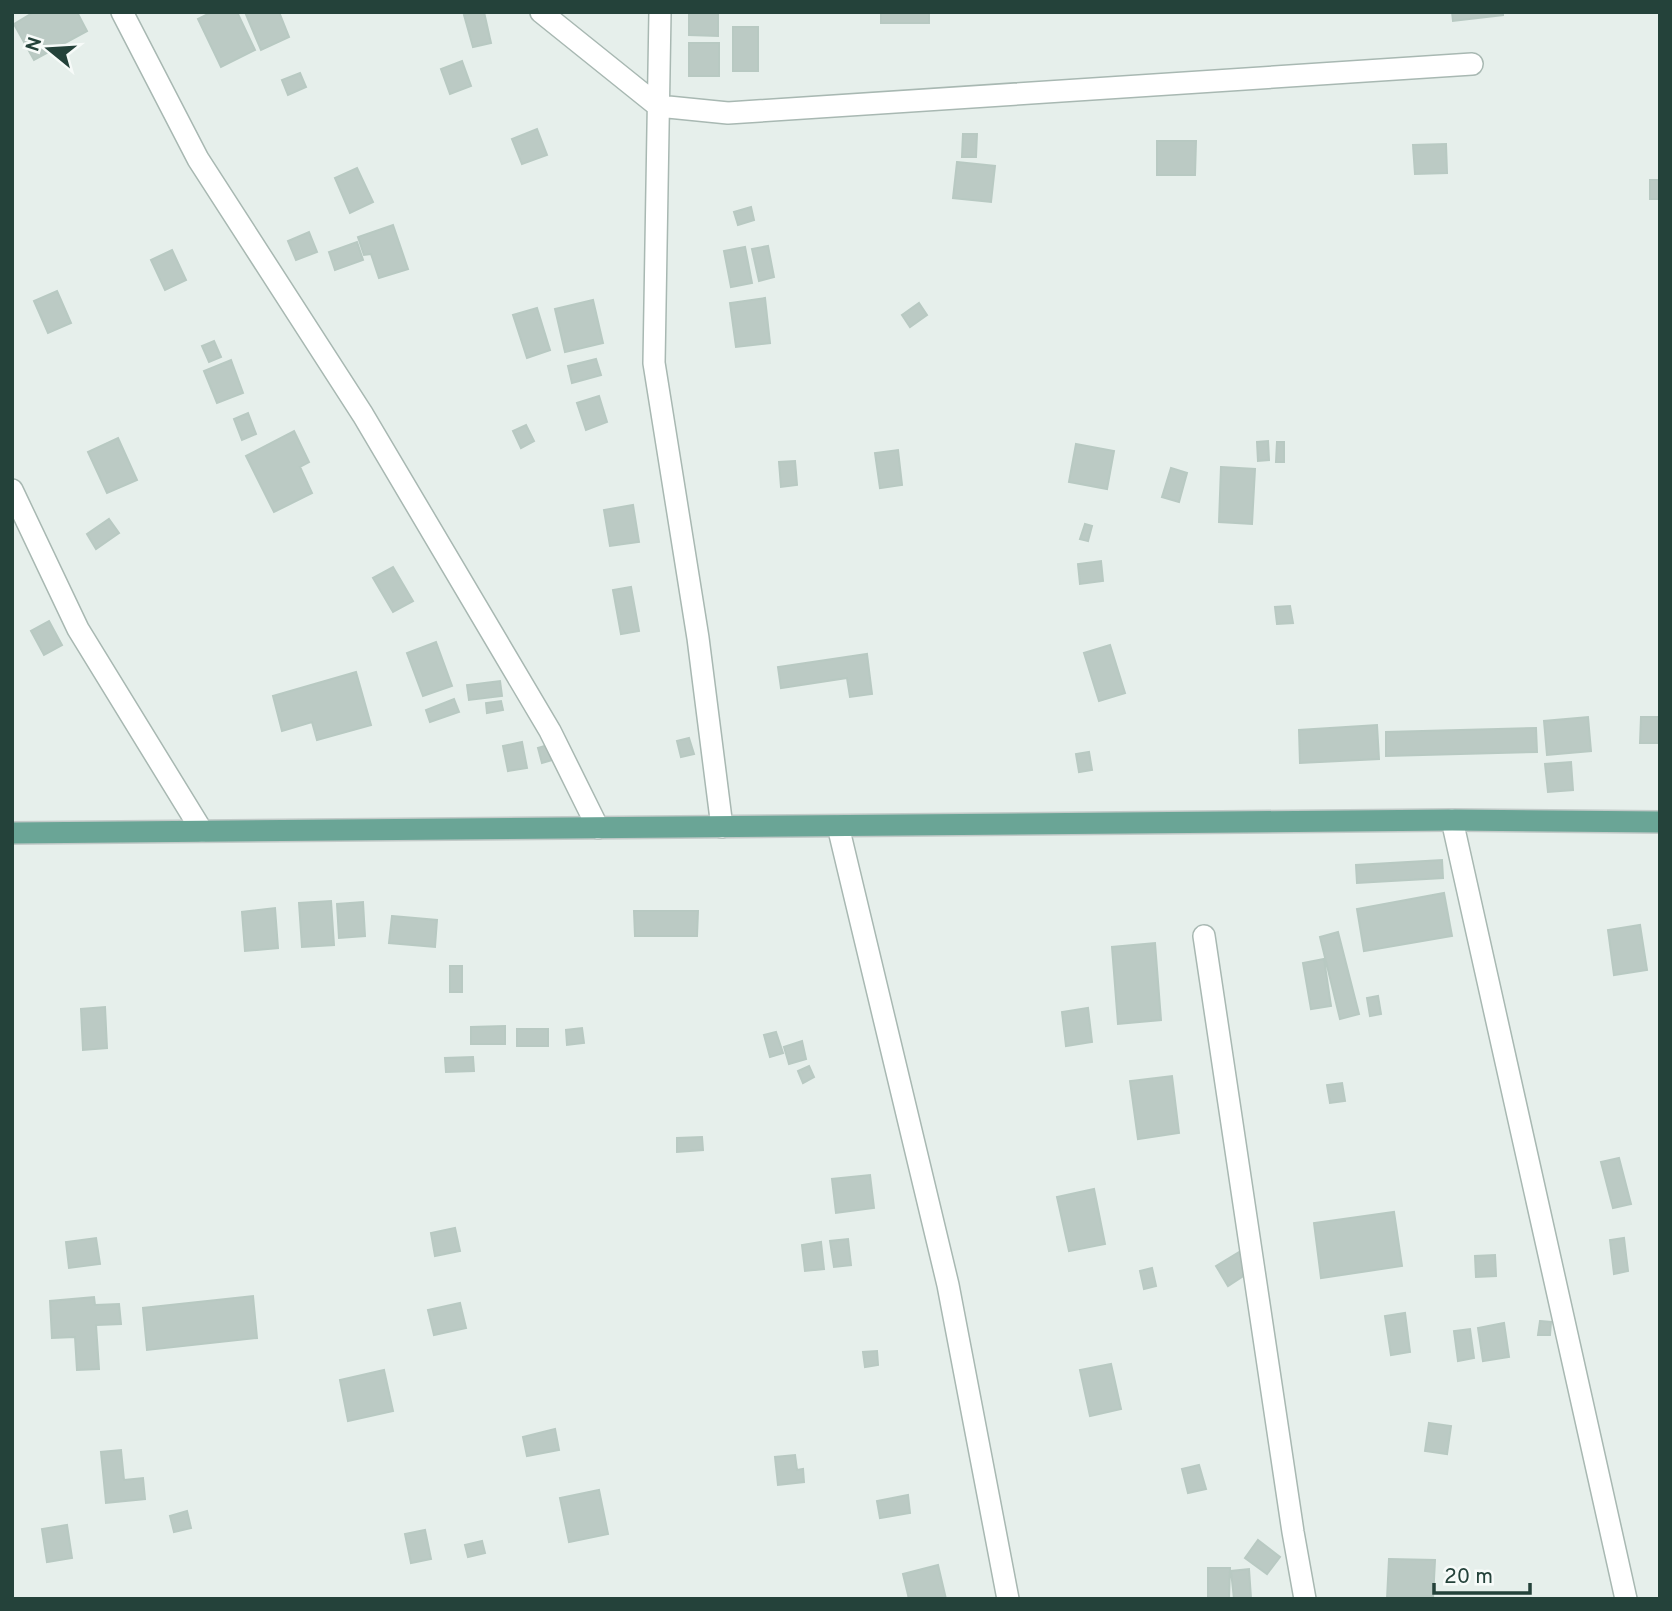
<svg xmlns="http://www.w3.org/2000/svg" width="1672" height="1611" font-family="Overpass,sans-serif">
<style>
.building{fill:#bbcac4;stroke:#b8c9c2;stroke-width:2}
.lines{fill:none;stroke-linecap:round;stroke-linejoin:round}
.minor-casing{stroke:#a8b8b2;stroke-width:24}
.major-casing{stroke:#c2cac8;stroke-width:24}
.minor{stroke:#fff;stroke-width:21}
.major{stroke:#6aa596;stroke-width:21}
</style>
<rect width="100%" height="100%" fill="#e6efeb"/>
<!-- building -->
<path class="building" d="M 34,12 L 77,12 L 87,31 L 34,60 L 14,24 Z
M 212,12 L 237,12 L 255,50 L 221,67 L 198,19 Z
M 245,12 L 279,12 L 289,37 L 261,50 Z
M 476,12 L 484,12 L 491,43 L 473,47 L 464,15 Z
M 689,12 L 718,12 L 718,36 L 689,35 Z
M 881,12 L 929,12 L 929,23 L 881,23 Z
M 1452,12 L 1503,12 L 1503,15 L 1453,21 Z
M 733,27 L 758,27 L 758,71 L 733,71 Z
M 689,43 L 719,43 L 719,76 L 689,76 Z
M 462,61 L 471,86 L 450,94 L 441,69 Z
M 300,73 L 306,87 L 288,95 L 282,80 Z
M 537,129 L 547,155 L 522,164 L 512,139 Z
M 963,134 L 977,134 L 976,157 L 962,157 Z
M 1157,141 L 1196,141 L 1195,175 L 1157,175 Z
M 1446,144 L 1447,173 L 1415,174 L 1413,145 Z
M 957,162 L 995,166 L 991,202 L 953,198 Z
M 357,168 L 373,202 L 350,213 L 335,178 Z
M 1650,180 L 1660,180 L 1660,199 L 1650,199 Z
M 751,207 L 754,220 L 738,225 L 734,212 Z
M 393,225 L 408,269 L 379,278 L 371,254 L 364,255 L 358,237 Z
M 309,232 L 317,252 L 296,260 L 288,241 Z
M 357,242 L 363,260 L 335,270 L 329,252 Z
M 768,246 L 774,277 L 759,281 L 752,249 Z
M 745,247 L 752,283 L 731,287 L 724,251 Z
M 172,250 L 186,280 L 165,290 L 151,260 Z
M 57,291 L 71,323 L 48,333 L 34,301 Z
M 765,298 L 770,343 L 736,347 L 730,303 Z
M 593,300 L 603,343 L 565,352 L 555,309 Z
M 919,303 L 927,315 L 910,327 L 902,315 Z
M 537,308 L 550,350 L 527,358 L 513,315 Z
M 214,341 L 221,357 L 209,362 L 202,346 Z
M 596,359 L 601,375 L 572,383 L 568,366 Z
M 231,360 L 243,393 L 217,403 L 204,371 Z
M 599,396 L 607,422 L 586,430 L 577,403 Z
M 248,413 L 256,434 L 242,440 L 234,419 Z
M 526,425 L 534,441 L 521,448 L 513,431 Z
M 294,431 L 309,462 L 300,467 L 312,493 L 274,512 L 246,456 Z
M 118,438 L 137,480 L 107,493 L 88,452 Z
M 1268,441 L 1269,460 L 1258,461 L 1257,442 Z
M 1277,442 L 1284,442 L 1284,462 L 1276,462 Z
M 1076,444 L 1114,451 L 1107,489 L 1069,482 Z
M 898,450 L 902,485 L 880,488 L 875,453 Z
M 795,461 L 797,485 L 781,487 L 779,462 Z
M 1221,467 L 1255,469 L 1252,524 L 1219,522 Z
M 1171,468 L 1187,473 L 1179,502 L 1162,497 Z
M 633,505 L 639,542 L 610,546 L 604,510 Z
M 109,519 L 119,533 L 96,549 L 87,534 Z
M 1085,524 L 1092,526 L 1088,541 L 1080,539 Z
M 1101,561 L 1103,581 L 1080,584 L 1078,564 Z
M 393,567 L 413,601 L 393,612 L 373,578 Z
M 631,587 L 639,631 L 621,634 L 613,590 Z
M 1290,606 L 1293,623 L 1277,624 L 1275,607 Z
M 49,621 L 62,645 L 44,655 L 31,631 Z
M 436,642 L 452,686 L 423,696 L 407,653 Z
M 1110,645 L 1125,693 L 1099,701 L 1084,653 Z
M 867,654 L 872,694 L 850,697 L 847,678 L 781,688 L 778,667 Z
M 356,672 L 371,725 L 317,740 L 312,722 L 282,731 L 273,696 Z
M 500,681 L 502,696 L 469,700 L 467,685 Z
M 454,699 L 459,712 L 430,722 L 426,710 Z
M 501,701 L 503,710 L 487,713 L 486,703 Z
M 1588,717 L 1591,751 L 1547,755 L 1544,721 Z
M 1641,717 L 1660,717 L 1660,743 L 1640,743 Z
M 1377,725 L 1379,759 L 1300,763 L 1299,730 Z
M 1536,728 L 1537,752 L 1386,756 L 1386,732 Z
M 689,738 L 694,754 L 681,757 L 677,741 Z
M 522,742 L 527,768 L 508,771 L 503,746 Z
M 548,745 L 552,760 L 542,763 L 538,748 Z
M 1089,752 L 1092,770 L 1079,772 L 1076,754 Z
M 1571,762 L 1573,790 L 1548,792 L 1545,764 Z
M 1442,860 L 1443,878 L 1357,883 L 1356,865 Z
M 1444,893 L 1452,936 L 1364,951 L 1357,909 Z
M 331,901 L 334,945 L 302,947 L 299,903 Z
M 363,902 L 365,936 L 339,938 L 337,904 Z
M 275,908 L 278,948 L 245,951 L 242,912 Z
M 634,911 L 698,911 L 697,936 L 635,936 Z
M 392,916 L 437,920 L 435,947 L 389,943 Z
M 1640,925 L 1647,970 L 1614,975 L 1608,930 Z
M 1338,932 L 1359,1014 L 1340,1019 L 1320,937 Z
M 1155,943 L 1161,1020 L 1118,1024 L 1112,947 Z
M 1324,959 L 1331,1006 L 1311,1009 L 1303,963 Z
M 450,966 L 462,966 L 462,992 L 450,992 Z
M 1378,996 L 1381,1014 L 1370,1016 L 1367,998 Z
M 105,1007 L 107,1048 L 83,1050 L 81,1009 Z
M 1088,1008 L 1092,1042 L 1066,1046 L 1062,1012 Z
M 505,1026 L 505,1044 L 471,1044 L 471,1027 Z
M 582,1028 L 584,1043 L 567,1045 L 566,1030 Z
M 517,1029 L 548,1029 L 548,1046 L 517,1046 Z
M 776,1032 L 783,1053 L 770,1057 L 764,1035 Z
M 802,1041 L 806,1059 L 789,1064 L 784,1047 Z
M 473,1057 L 474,1071 L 446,1072 L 445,1058 Z
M 809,1066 L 814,1077 L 803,1083 L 798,1071 Z
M 1172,1076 L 1179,1133 L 1138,1139 L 1130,1081 Z
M 1342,1083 L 1345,1101 L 1330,1103 L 1327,1085 Z
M 702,1137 L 703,1150 L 677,1152 L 677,1138 Z
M 1619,1158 L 1631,1204 L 1613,1208 L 1601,1162 Z
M 870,1175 L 874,1208 L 836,1213 L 832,1179 Z
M 1094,1189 L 1105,1244 L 1069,1251 L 1057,1197 Z
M 1394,1212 L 1402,1266 L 1321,1278 L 1314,1223 Z
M 455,1228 L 460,1251 L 435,1256 L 431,1233 Z
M 96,1238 L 100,1264 L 69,1268 L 66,1242 Z
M 1624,1238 L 1628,1271 L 1614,1274 L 1610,1240 Z
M 848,1239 L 851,1265 L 834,1267 L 830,1241 Z
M 821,1242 L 824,1269 L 805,1271 L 802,1245 Z
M 1239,1252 L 1251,1271 L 1228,1286 L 1216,1266 Z
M 1495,1255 L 1496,1276 L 1476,1277 L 1475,1256 Z
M 1152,1268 L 1156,1286 L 1144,1289 L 1140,1271 Z
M 253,1296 L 257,1338 L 147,1350 L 143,1308 Z
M 94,1297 L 95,1305 L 119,1304 L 121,1324 L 96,1325 L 99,1369 L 77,1370 L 75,1337 L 52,1338 L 50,1301 Z
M 460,1303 L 466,1328 L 434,1335 L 428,1310 Z
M 1405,1313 L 1410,1352 L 1391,1355 L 1385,1316 Z
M 1540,1321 L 1551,1322 L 1550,1335 L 1538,1335 Z
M 1504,1323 L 1509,1357 L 1483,1361 L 1478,1328 Z
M 1470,1329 L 1474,1358 L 1458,1361 L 1454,1331 Z
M 877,1351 L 878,1365 L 865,1367 L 863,1352 Z
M 1111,1364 L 1121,1409 L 1090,1416 L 1080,1370 Z
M 384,1370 L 393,1411 L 348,1421 L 340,1380 Z
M 1429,1423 L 1451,1426 L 1447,1454 L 1425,1451 Z
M 555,1429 L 559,1450 L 527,1456 L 523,1437 Z
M 121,1450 L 124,1480 L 143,1478 L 145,1499 L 106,1503 L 101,1452 Z
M 795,1455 L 797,1470 L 803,1469 L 804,1482 L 778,1485 L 775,1457 Z
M 1199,1465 L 1206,1489 L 1188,1493 L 1182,1469 Z
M 599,1490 L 608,1534 L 569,1542 L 560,1498 Z
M 908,1495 L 910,1513 L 880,1518 L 877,1501 Z
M 187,1511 L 191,1528 L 174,1532 L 170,1516 Z
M 67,1525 L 72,1558 L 47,1562 L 42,1529 Z
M 425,1530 L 431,1559 L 411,1563 L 405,1534 Z
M 1258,1540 L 1280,1557 L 1267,1574 L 1245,1558 Z
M 482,1541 L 485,1553 L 468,1557 L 465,1545 Z
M 1389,1559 L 1435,1560 L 1433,1599 L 1387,1599 Z
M 938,1565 L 946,1599 L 909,1599 L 903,1574 Z
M 1208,1568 L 1230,1568 L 1229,1599 L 1208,1599 Z
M 1249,1569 L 1251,1598 L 1234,1599 L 1231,1571 Z"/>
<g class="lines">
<!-- minor casing -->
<g class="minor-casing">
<path id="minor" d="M 122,12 L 198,159 L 363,415 L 550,731 L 598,828
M 541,12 L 658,106 L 728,113 L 1472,64
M 660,12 L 654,363 L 698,638 L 722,827
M 12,490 L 78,629 L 202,831
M 1452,820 L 1626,1599
M 838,826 L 948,1285 L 1008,1599
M 1204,936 L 1293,1532 L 1305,1599"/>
</g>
<!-- major casing -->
<g class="major-casing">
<path id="major" d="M 12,833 L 1452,820 L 1660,822"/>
</g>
<!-- minor -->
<use href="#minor" class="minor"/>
<!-- major -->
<use href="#major" class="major"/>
</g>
<!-- border -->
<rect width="1672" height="1611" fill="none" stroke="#24423a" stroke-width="28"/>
<!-- north arrow -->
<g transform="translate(49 49) rotate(288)" stroke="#f7fbf9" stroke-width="5" paint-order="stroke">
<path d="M0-5L12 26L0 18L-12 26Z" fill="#24423a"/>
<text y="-10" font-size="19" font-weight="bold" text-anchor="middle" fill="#24423a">N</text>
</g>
<!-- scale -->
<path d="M1434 1583v10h96v-10" fill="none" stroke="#24423a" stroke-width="3.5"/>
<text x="1444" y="1583" font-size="21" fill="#24423a" stroke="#f7fbf9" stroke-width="5" paint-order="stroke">20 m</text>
</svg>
